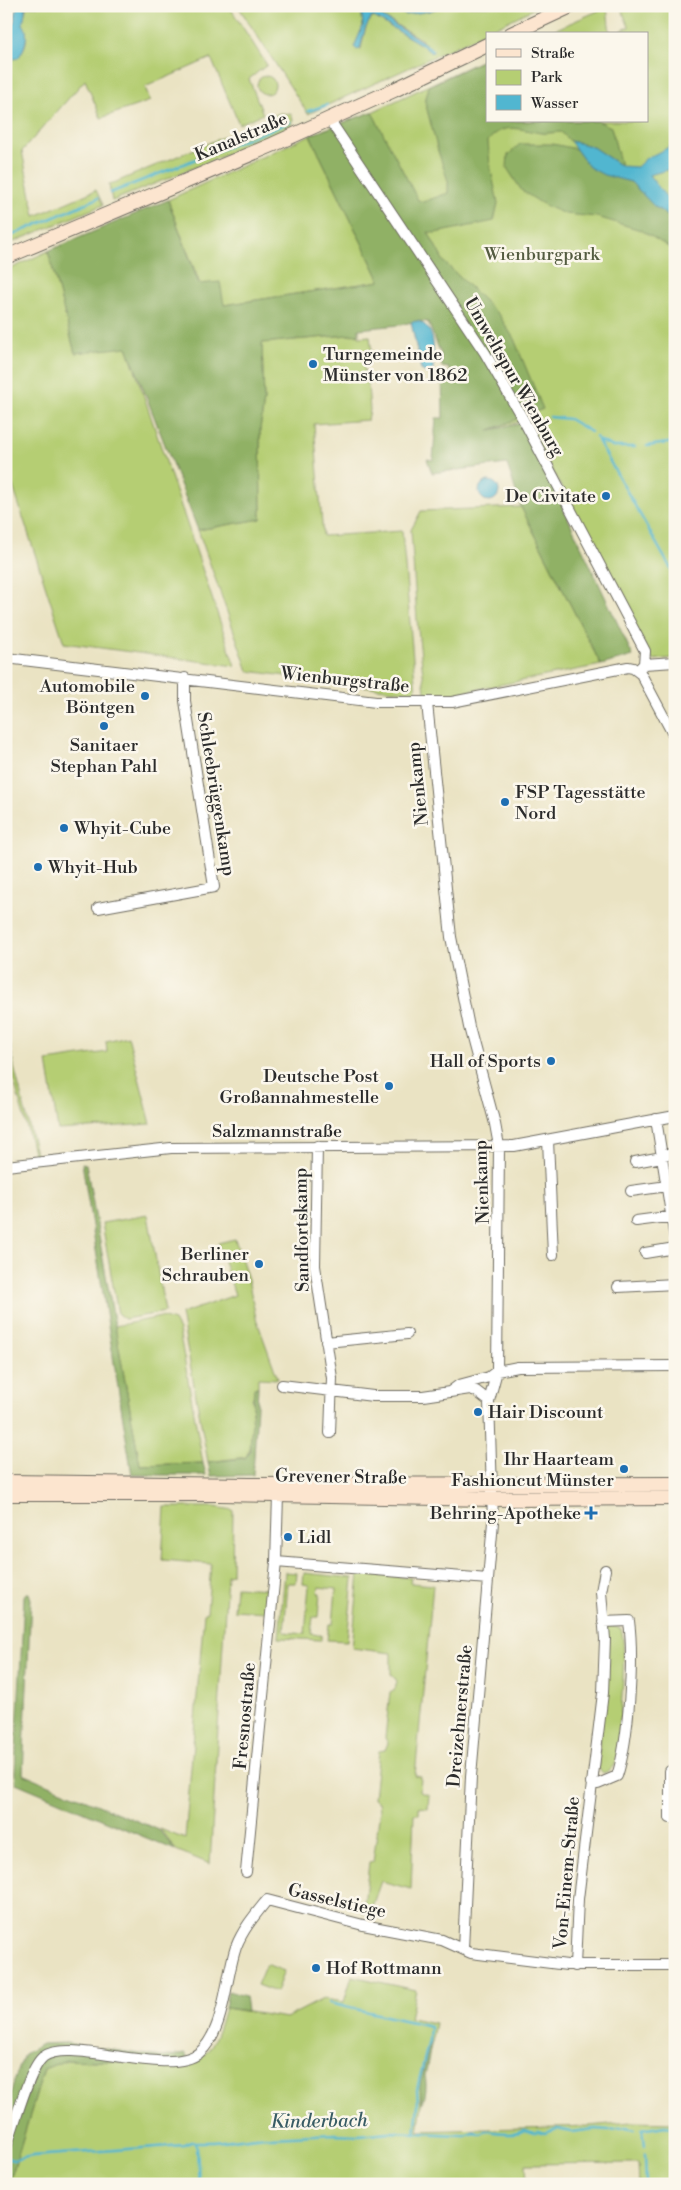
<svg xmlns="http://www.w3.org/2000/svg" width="681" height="2190" font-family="'Libre Bodoni',serif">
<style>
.green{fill:#b5ce73;stroke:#707c4f}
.forest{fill:#90b165;stroke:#5e6e48}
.water{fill:#51b6d0;stroke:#3e707e}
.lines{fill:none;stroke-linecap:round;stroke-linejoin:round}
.stream{stroke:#51b6d0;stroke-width:2.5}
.minor-casing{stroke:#6e6b60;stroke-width:12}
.secondary-casing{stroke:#6e6b60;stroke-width:16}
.minor{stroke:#fff;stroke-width:10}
.secondary{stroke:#fce5cf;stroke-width:14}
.poi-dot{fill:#1f6fb2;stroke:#fbf7ec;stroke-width:2}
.labels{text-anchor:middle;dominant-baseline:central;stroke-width:5;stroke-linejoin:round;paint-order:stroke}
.street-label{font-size:18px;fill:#2b2b2b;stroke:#fbf7ec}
.park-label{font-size:18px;fill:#545c41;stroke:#fbf7ec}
.poi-label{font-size:18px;fill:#2b2b2b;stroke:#fbf7ec;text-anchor:start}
.water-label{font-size:19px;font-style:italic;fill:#385c65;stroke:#fbf7ec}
</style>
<rect width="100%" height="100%" fill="#fbf7ec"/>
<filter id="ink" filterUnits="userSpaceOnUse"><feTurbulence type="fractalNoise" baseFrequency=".02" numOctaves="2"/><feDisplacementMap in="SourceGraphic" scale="10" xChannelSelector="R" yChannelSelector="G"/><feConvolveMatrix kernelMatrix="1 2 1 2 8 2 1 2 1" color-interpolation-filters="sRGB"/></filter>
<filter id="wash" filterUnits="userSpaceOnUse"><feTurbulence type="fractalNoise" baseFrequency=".0096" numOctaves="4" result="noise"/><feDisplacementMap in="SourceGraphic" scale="20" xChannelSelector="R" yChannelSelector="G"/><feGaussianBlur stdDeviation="1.12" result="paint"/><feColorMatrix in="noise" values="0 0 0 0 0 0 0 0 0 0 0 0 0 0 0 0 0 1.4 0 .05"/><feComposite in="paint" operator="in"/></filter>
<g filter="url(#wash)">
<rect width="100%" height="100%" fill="#eae3c3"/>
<!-- green -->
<path class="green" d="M 29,6 L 229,6 L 267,65 L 249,79 L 263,114 L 239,124 L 211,58 L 145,87 L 150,101 L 101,118 L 85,80 L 22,151 L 35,216 L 96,190 L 103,205 L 6,245 L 6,61 C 20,59 29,46 26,32 C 26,29 24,27 23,25 C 22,20 25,14 26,9 Z
M 238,6 L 361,6 L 363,26 L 354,47 L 361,49 C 364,38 364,23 374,17 L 422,45 L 422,40 L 378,14 L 373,6 L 393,6 L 402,14 L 430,11 L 442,6 L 539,6 L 472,39 L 308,114 Z
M 620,6 L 675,6 L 675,658 L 652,660 L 526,420 L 482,432 L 428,322 L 323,130 L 372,112 L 487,58 L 487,121 L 647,121 L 647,34 L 623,34 L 622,30 L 629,27 Z
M 607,7 L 610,34 L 545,34 Z
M257 85a9 9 0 1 1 18 0a9 9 0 1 1-18 0Z
M 280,113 L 291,114 L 293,119 L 290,129 L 112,201 L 109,185 Z
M 310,135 L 380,281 L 224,305 L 200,284 L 168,200 Z
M 48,251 L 75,353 L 127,346 L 235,666 L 64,643 L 6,465 L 6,271 Z
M 359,334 L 359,337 L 370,336 L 372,354 L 363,355 L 365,374 L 367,374 L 370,410 L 368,420 L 314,424 L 323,536 L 402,531 L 416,693 L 248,671 L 198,530 L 261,519 L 260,429 L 264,400 L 262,343 Z
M 521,507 L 601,665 L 433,698 L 425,692 L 417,620 L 411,530 L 421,511 Z
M 6,1023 L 14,1067 L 37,1157 L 34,1157 C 25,1113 6,1068 6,1023 Z
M 128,1036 L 151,1124 L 58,1130 L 47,1061 L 107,1052 L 106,1041 Z
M 148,1215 L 165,1312 L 125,1319 L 118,1314 L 102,1223 Z
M 235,1239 L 248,1279 L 256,1318 L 278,1379 L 258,1378 L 258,1387 L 256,1387 L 252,1400 L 254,1405 L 251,1446 L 246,1457 L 208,1462 L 181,1314 L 235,1295 L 218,1243 Z
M 161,1317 L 174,1321 L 179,1330 L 203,1463 L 140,1465 L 115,1326 Z
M 165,1507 L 215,1507 L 233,1510 L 232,1574 L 227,1575 L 210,1864 L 176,1850 L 160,1829 L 185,1839 L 204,1613 L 207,1612 L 211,1564 L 162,1560 Z
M 285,1572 L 297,1573 L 296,1583 L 288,1583 L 284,1632 L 305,1634 L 309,1585 L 303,1584 L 304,1573 L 353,1578 L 347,1641 L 327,1640 L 329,1624 L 333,1624 L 336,1589 L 319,1587 L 318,1593 L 320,1593 L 318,1617 L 313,1617 L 311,1634 L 321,1635 L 321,1640 L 279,1638 Z
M 359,1573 L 411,1578 L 410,1583 L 433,1585 L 415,1776 L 421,1777 L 420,1792 L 429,1795 L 428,1808 L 419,1807 L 419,1814 L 414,1814 L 411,1889 L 381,1881 L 369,1915 L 363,1913 L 369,1863 L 373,1862 L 380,1810 L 379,1802 L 374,1799 L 379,1751 L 385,1750 L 388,1743 L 385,1738 L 390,1692 L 395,1689 L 397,1681 L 391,1674 L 391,1653 L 352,1648 Z
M 236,1587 L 268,1589 L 266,1612 L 234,1610 Z
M 610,1625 L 621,1629 C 628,1645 619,1733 617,1755 C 615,1764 613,1770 603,1773 L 598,1768 L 607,1627 Z
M 266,1964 L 284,1971 L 276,1992 L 257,1985 Z
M 352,1976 L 416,1990 L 410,2018 L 435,2023 L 420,2099 L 422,2104 L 418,2131 L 589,2126 L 631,2122 L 675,2123 L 675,2184 L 639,2184 L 638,2163 L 526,2164 L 527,2184 L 9,2184 L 44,2069 L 66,2060 L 191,2064 C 214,2053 218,2031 225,2008 L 286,2018 L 323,1999 L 344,2002 Z"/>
<!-- forest -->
<path class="forest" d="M 487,58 L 487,121 L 598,121 L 611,127 L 621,166 L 591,146 L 570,141 L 561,132 C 555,132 547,134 541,133 C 520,130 504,121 488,141 L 490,166 L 498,203 L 494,221 L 435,233 L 428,232 L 444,262 L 499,315 L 514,339 L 543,409 L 487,431 L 523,423 L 633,656 L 601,665 L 521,507 L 507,464 L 432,473 L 427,459 L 433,460 L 436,418 L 443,418 L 442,377 L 449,375 L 449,368 L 442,367 L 441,354 L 428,322 L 417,321 L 399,325 L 359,329 L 359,334 L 262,343 L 264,400 L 260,429 L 261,519 L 198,530 L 127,347 L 75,353 L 48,251 L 168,200 L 199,284 L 220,282 L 224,305 L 380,281 L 310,135 L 372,112 L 418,200 L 423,202 L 448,193 L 448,181 L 438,151 L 425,102 L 429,86 Z
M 520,144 L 553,144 L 576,149 L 589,167 L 631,182 L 654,206 L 675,221 L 675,251 L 641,230 L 597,217 L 565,214 L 546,206 L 522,191 L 507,168 L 508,155 Z
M 82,1163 L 86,1164 L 140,1465 L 203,1463 L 206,1475 L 132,1475 Z
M 258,1387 L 253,1475 L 211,1476 L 208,1462 L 245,1458 L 250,1451 L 254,1388 Z
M 26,1593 L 29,1593 L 31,1599 L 23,1774 L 159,1830 L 175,1850 L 16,1783 L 15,1773 L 24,1596 Z
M 228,1991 L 245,1996 L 247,2011 L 225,2008 Z
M 432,2040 L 425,2077 C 427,2085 426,2097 422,2104 L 420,2086 L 429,2046 Z
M 66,2043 L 162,2057 L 185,2054 L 191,2064 L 66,2060 L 44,2069 L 9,2184 L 6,2184 L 6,2117 L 14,2081 L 24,2054 L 42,2044 Z"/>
<!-- water -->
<path class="water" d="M 17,6 L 26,6 L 23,24 C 30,32 25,50 18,58 L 6,61 L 6,33 L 14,22 Z
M 361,6 L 373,6 C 376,18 422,38 434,51 L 431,53 L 422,45 L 374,17 L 371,18 L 365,29 L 360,49 L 357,50 L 354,47 L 363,26 Z
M 393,6 L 442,6 L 430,11 L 405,15 Z
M 570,141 L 591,146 L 621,166 L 637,167 L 645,159 L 675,144 L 675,170 L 671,169 L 649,175 L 675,208 L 675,221 L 654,206 L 631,182 L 604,175 L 589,167 Z
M 417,321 C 438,327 433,353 433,370 L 428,374 L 421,370 L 411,322 Z
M479 491a10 10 0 1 1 20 0a10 10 0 1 1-20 0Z"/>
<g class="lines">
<!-- stream -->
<path class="stream" d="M 308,111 L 327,105
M 110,193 L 290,122
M 6,238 L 98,198
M 550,417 L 569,419 L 591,432
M 596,437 L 675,576
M 600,441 L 613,447 L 635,447
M 647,446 L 675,442
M 329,2003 L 430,2026 L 429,2040 L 417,2089 L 418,2105 L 415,2134
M 641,2130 L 665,2126 L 675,2128
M 643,2130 L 645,2146
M 195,2144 L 197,2147 L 199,2184
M 645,2154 L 646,2184
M 6,2158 L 13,2160 L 33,2156 L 184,2145 L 191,2142 L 214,2142 L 265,2136 L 270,2137 L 335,2134 L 358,2135 L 389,2132 L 464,2135 L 474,2132 L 481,2134 L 487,2131 C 498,2133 514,2135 525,2130 L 534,2133 L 538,2131 L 545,2133 L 557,2129 L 571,2132 L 595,2129 L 609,2130 L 627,2128 L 634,2130"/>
</g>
</g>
<g filter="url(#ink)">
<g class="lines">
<!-- minor casing -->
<g class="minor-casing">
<path id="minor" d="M 329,119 L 485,353 L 524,421 L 645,651 L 644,664
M 6,658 L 376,702 L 452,702 L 628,667 L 633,668 L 641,674 L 675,738
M 640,668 L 644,664 L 675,662
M 427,703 L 451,937 L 469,1027 L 495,1124 L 499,1146 L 497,1371 L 489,1401 L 493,1522 L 471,1776 L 463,1949
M 98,908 L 214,887 L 185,701 L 185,678
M 656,1119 L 675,1239
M 548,1140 L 553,1255
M 317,1146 L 315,1266 L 332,1378 L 330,1433
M 662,1155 L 675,1153
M 635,1162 L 662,1157
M 6,1166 L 171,1148 L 514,1146 L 675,1116
M 631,1191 L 675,1185
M 636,1221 L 675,1216
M 645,1253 L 675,1248
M 618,1287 L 675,1284
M 326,1342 L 407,1334
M 282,1385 L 373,1396 L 423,1396 L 470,1389 L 476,1391 L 489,1401
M 451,1391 L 459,1385 L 489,1377 L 497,1371 L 518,1367 L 675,1366
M 276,1562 L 488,1579
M 670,1771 L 670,1818 L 675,1818
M 591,1783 L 598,1784 L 617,1776 C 629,1739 634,1659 629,1621 L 603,1622
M 246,1872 L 276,1562 L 278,1495
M 575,1966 L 578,1899 L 603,1693 L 605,1639 L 601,1592 L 605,1570
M 6,2148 C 13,2129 29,2068 43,2057 C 68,2036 168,2078 199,2053 C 225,2031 225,1979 236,1947 C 243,1929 255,1915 267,1900 L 363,1925 L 442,1940 L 471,1953 L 567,1965 L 675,1965"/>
</g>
<!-- secondary casing -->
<g class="secondary-casing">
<path id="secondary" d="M 511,34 L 571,6
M 6,257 L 272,145 L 394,90 L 487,45
M 6,1482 L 250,1485 L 675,1484
M 6,1494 L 219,1494 L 493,1499 L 675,1498"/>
</g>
<!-- minor -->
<use href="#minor" class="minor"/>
<!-- secondary -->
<use href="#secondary" class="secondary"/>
</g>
</g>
<!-- markers -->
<g class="poi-dot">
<circle cx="313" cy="364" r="5"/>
<circle cx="606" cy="496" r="5"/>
<circle cx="145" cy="696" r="5"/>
<circle cx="104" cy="726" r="5"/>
<circle cx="505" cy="802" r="5"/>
<circle cx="64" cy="828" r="5"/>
<circle cx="38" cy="867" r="5"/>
<circle cx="551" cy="1061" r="5"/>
<circle cx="389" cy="1086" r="5"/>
<circle cx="259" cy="1264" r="5"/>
<circle cx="478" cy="1412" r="5"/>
<circle cx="624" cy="1469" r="5"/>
<path d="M588.5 1505.5h5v5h5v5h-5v5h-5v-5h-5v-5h5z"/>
<circle cx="288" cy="1537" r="5"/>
<circle cx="316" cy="1968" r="5"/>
</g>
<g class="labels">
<!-- street labels -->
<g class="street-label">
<text transform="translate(241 137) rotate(-23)">Kanalstraße</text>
<text transform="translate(514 377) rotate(60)">Umweltspur Wienburg</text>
<text transform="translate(345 680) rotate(6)">Wienburgstraße</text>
<text transform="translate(418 784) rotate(-96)">Nienkamp</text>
<text transform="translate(216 794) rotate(81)">Schleebrüggenkamp</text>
<text x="277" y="1131">Salzmannstraße</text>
<text transform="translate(482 1182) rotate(-92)">Nienkamp</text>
<text transform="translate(302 1230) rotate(-91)">Sandfortskamp</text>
<text transform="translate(341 1477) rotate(1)">Grevener Straße</text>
<text transform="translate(245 1716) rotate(-85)">Fresnostraße</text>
<text transform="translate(460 1716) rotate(-85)">Dreizehnerstraße</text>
<text transform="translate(567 1873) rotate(-85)">Von-Einem-Straße</text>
<text transform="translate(337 1901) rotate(13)">Gasselstiege</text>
</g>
<!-- park labels -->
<g class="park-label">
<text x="542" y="254">Wienburgpark</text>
</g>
<!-- poi labels -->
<g class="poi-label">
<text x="323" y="354">Turngemeinde<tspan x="323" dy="21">Münster von 1862</tspan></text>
<text x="596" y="496" text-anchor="end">De Civitate</text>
<text x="135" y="686" text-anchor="end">Automobile<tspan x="135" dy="21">Böntgen</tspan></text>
<text x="104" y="745" text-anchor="middle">Sanitaer<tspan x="104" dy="21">Stephan Pahl</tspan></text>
<text x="515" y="792">FSP Tagesstätte<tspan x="515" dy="21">Nord</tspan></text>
<text x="74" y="828">Whyit-Cube</text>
<text x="48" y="867">Whyit-Hub</text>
<text x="541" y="1061" text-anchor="end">Hall of Sports</text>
<text x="379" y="1076" text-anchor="end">Deutsche Post<tspan x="379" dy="21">Großannahmestelle</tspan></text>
<text x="249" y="1254" text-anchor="end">Berliner<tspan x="249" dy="21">Schrauben</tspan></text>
<text x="488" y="1412">Hair Discount</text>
<text x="614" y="1459" text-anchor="end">Ihr Haarteam<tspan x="614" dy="21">Fashioncut Münster</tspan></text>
<text x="581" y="1513" text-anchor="end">Behring-Apotheke</text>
<text x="298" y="1537">Lidl</text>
<text x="326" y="1968">Hof Rottmann</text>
</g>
<!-- water labels -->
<g class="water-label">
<text transform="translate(319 2121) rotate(-1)">Kinderbach</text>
</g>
</g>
<!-- margin -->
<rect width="681" height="2190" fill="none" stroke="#fbf7ec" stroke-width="25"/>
<!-- legend -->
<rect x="486" y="32" width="162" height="90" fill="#fbf7ec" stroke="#a8a59f"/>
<rect x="496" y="49" width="25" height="8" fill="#fce5cf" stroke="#a8a59f"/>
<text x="531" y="58" font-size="15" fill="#2b2b2b">Straße</text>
<rect x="496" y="70" width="25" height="15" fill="#b5ce73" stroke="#a8a59f"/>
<text x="531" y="82" font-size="15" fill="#2b2b2b">Park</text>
<rect x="496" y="95" width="25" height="15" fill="#51b6d0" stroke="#a8a59f"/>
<text x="531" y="108" font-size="15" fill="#2b2b2b">Wasser</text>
</svg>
